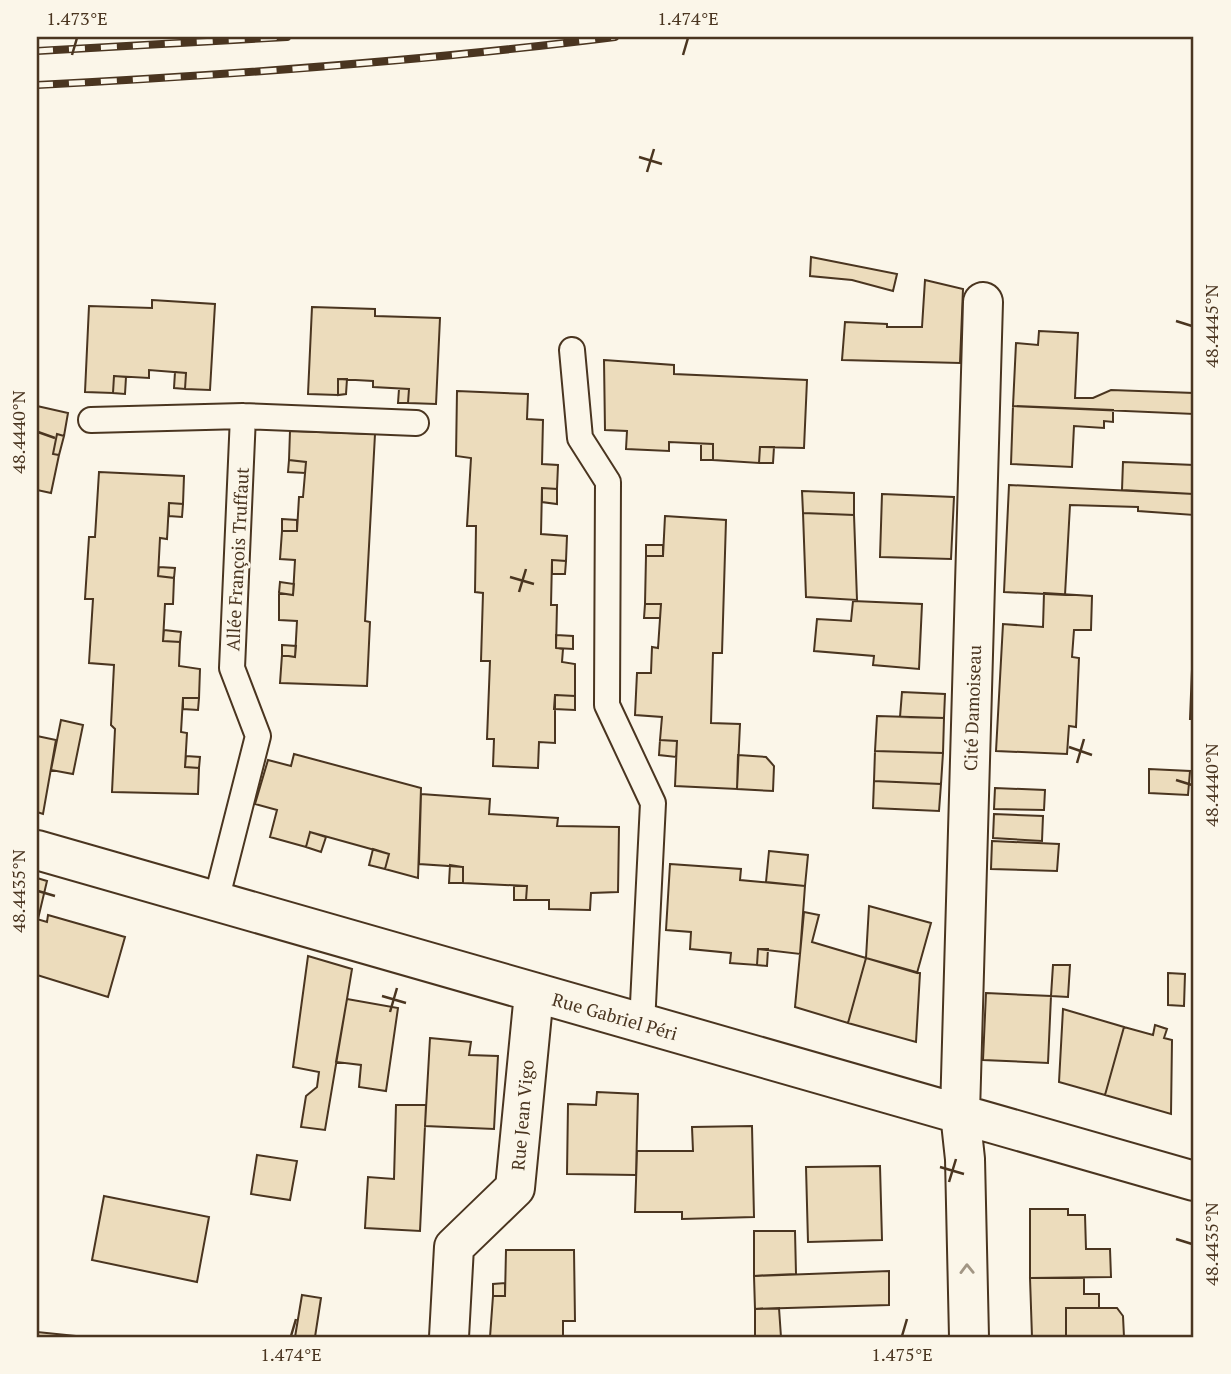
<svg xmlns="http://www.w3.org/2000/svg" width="1231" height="1374" font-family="'PT Serif',serif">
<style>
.building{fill:#ecdcbc;stroke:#4a3520;stroke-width:2}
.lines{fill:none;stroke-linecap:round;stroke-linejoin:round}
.lane-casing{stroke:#4a3520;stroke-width:28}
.street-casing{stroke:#4a3520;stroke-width:42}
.lane{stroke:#fbf6e9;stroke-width:24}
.street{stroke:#fbf6e9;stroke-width:38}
.rail-casing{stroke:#4a3520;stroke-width:8}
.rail{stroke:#fbf6e9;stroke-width:5;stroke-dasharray:16;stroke-linecap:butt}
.oneway{stroke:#a29684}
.ticks{fill:none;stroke:#4a3520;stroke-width:2.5}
.labels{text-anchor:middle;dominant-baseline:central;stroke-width:5;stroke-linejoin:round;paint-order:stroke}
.street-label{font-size:18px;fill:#4a3520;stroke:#fbf6e9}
.neatline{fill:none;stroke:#4a3520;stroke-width:2.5}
.ticks-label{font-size:18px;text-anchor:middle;fill:#4a3520}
</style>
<rect width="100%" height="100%" fill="#fbf6e9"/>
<!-- building -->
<path class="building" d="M 811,257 L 897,274 L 893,291 L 852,280 L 810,276 Z
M 925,280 L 963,289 L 960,363 L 842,360 L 845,322 L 887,324 L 887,327 L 922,327 Z
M 152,300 L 215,304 L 210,390 L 185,389 L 186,373 L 149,370 L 149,378 L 114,376 L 113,393 L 85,392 L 89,306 L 152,308 Z
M 312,307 L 375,309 L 375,316 L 440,318 L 436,404 L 408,403 L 409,389 L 373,387 L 373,381 L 338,379 L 338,395 L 308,394 Z
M 1039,331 L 1078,333 L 1075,398 L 1093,398 L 1111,390 L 1194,393 L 1194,414 L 1013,406 L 1016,343 L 1038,345 Z
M 604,360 L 674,365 L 674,374 L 807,380 L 804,448 L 760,447 L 759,463 L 713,460 L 713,444 L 669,442 L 669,451 L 626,449 L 627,431 L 605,430 Z
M 175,372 L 186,373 L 185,389 L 174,388 Z
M 114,376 L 126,377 L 125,394 L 113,393 Z
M 338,379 L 347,379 L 346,394 L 338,395 Z
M 399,389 L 409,389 L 408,403 L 398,403 Z
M 457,391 L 528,394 L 527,419 L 543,420 L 542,464 L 558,465 L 557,489 L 542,488 L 541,534 L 567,536 L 566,561 L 552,560 L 551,605 L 557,605 L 556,648 L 563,649 L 562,662 L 575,664 L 575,696 L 555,695 L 555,743 L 539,742 L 538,768 L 493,766 L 494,739 L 487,739 L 490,661 L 481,661 L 483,593 L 475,592 L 476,526 L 467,526 L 471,458 L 456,456 Z
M 37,406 L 68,413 L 64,436 L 57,434 L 53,454 L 59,455 L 51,493 L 37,490 Z
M 1013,406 L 1113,410 L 1113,422 L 1104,421 L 1104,428 L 1074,426 L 1072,467 L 1011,464 Z
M 290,431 L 375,434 L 365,621 L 370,622 L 367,686 L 280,683 L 282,655 L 295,657 L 297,621 L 279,620 L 279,593 L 293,595 L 295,560 L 280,559 L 282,531 L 297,531 L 299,497 L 303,497 L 306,462 L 289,460 Z
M 57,434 L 64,436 L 59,455 L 53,454 Z
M 701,444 L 713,444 L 713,460 L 701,460 Z
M 760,447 L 774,447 L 773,463 L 759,463 Z
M 289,460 L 306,462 L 305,473 L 288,472 Z
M 1123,462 L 1194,465 L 1194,494 L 1122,490 Z
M 99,472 L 184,476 L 183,504 L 169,503 L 167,539 L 160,538 L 158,576 L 174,578 L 173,604 L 165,604 L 163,641 L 180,642 L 179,666 L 200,669 L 199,698 L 183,698 L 181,732 L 187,733 L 185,767 L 199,768 L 198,794 L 112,792 L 115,729 L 111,725 L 114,665 L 89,663 L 93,599 L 85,599 L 89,537 L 95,537 Z
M 1009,485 L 1194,494 L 1194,515 L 1138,511 L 1138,507 L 1070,505 L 1065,595 L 1004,592 Z
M 542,488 L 557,489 L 557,504 L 542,502 Z
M 802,491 L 854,493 L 854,515 L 803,513 Z
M 882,494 L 954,497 L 951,559 L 880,557 Z
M 169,503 L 183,504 L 182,517 L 169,516 Z
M 803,513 L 854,515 L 857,600 L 806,597 Z
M 665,516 L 726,520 L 722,653 L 713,653 L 711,723 L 740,724 L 737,789 L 675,786 L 677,741 L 660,740 L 662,717 L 635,715 L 637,673 L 651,673 L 652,647 L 658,648 L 661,604 L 645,604 L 646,556 L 663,556 Z
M 282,519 L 297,520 L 297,531 L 282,531 Z
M 646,545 L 663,545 L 663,556 L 646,556 Z
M 552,560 L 566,561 L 565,574 L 552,574 Z
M 159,567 L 175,568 L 174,578 L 158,576 Z
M 280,582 L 294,584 L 293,595 L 279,593 Z
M 1044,593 L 1092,596 L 1091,630 L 1074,630 L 1072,657 L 1079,658 L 1076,727 L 1069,726 L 1067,754 L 996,751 L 1003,624 L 1043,627 Z
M 853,601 L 922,604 L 919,669 L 873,665 L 874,656 L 814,651 L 817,619 L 851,621 Z
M 645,604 L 661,604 L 660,618 L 644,618 Z
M 164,630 L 181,632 L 180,642 L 163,641 Z
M 556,635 L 573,636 L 573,649 L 556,648 Z
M 282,645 L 296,646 L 295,657 L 282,655 Z
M 1192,669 L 1194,670 L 1194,719 L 1190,719 Z
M 902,692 L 945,694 L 944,718 L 900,717 Z
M 555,695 L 575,696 L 575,710 L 554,709 Z
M 183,698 L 199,698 L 198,710 L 183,709 Z
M 877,716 L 944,718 L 943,753 L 875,751 Z
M 61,720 L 83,725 L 73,774 L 51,770 Z
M 37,736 L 56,740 L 43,814 L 37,812 Z
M 660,740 L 677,741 L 676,757 L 659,755 Z
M 875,751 L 943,753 L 941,784 L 874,781 Z
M 294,754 L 421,788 L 418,878 L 385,869 L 389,854 L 310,832 L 306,847 L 270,837 L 277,810 L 255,804 L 268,760 L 291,766 Z
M 738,755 L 766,757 L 774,766 L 773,791 L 737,789 Z
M 186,756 L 200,757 L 199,768 L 185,767 Z
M 1149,769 L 1190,771 L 1188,795 L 1149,793 Z
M 874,781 L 941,784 L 939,811 L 873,808 Z
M 995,788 L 1045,790 L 1044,810 L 994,809 Z
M 421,794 L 490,799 L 489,814 L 558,818 L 557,826 L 619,827 L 618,892 L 591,893 L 590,910 L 549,909 L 549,900 L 526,900 L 527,886 L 463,883 L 463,867 L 419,864 Z
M 994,814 L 1043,816 L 1042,841 L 993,838 Z
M 310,832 L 326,837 L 321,852 L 306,847 Z
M 992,841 L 1059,844 L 1057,871 L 991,869 Z
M 373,849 L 389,854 L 385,869 L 369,865 Z
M 769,851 L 808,855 L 805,886 L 766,882 Z
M 670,864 L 741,869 L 740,880 L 805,886 L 800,954 L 758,949 L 757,965 L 730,963 L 731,953 L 690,949 L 691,932 L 666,930 Z
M 450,865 L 463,867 L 463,883 L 449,883 Z
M 37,878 L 47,881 L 38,919 L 37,919 Z
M 514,886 L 527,886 L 526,900 L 514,900 Z
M 869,906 L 931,923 L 917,973 L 866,958 Z
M 804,912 L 819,915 L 812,942 L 866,958 L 848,1023 L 795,1007 Z
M 48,915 L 125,937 L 108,997 L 37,975 L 37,919 L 47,922 Z
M 758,949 L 768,949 L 767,966 L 757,965 Z
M 308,956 L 352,969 L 325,1130 L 301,1127 L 306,1096 L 317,1087 L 319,1072 L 293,1067 Z
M 866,958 L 920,973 L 916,1042 L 848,1023 Z
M 1053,965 L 1070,965 L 1068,997 L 1051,996 Z
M 1168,973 L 1185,974 L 1184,1006 L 1168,1005 Z
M 986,993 L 1051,996 L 1048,1063 L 983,1060 Z
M 347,999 L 398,1008 L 386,1091 L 359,1087 L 361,1065 L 336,1062 Z
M 1063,1009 L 1124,1027 L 1105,1095 L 1059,1082 Z
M 1155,1025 L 1167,1029 L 1164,1038 L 1172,1040 L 1171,1114 L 1105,1095 L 1124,1027 L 1153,1035 Z
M 430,1038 L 471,1042 L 469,1055 L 498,1056 L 494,1129 L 425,1126 Z
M 597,1092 L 638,1094 L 636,1175 L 567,1174 L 568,1104 L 596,1105 Z
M 396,1105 L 426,1105 L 420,1231 L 365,1228 L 368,1177 L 394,1179 Z
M 752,1126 L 754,1217 L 682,1219 L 682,1212 L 635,1212 L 637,1151 L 693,1151 L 692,1127 Z
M 257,1155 L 297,1161 L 290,1200 L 251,1194 Z
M 880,1166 L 882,1240 L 808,1242 L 806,1167 Z
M 104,1196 L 209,1217 L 197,1282 L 92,1260 Z
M 1030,1209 L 1068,1209 L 1068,1215 L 1085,1215 L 1086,1249 L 1110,1249 L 1111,1277 L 1030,1278 Z
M 754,1231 L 795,1231 L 796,1274 L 754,1276 Z
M 506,1250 L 574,1250 L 575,1321 L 563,1321 L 563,1337 L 490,1337 L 493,1296 L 505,1296 Z
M 889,1271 L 889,1305 L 755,1309 L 754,1276 Z
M 1030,1278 L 1084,1278 L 1084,1294 L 1099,1294 L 1099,1308 L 1066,1308 L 1066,1337 L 1032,1337 Z
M 505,1283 L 505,1296 L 493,1296 L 493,1284 Z
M 302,1295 L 321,1298 L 315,1337 L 295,1337 Z
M 779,1308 L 781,1337 L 755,1337 L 755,1309 Z
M 1066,1308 L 1117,1308 L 1123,1316 L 1124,1337 L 1066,1337 Z
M 37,1332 L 76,1336 L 90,1337 L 37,1337 Z"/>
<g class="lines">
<!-- lane casing -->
<g class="lane-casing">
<path id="lane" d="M 572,350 L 580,438 L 608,482 L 607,705 L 653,803 L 642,1024
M 91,420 L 243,416 L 416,423
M 216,901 L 258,736 L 232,668 L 243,416"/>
</g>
<!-- street casing -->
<g class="street-casing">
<path id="street" d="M 37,850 L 1194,1181
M 449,1337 L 454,1247 L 515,1188 L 534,993
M 969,1337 L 965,1159 L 960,1113 L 983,302"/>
</g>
<!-- lane -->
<use href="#lane" class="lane"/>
<!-- street -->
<use href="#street" class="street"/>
<!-- rail casing -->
<g class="rail-casing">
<path id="rail" d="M 37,51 L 287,37
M 37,85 C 230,75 424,61 615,37"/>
</g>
<!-- rail -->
<use href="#rail" class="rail"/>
</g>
<!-- one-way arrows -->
<defs><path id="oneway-chevron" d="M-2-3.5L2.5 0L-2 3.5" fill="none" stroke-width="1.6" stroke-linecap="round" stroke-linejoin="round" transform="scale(1.75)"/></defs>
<use class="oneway" href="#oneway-chevron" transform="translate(967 1269) rotate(-91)"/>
<!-- ticks -->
<path class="ticks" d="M 72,55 L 77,38M 683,55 L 688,38M 639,157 L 662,164M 647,172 L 654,149M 1176,321 L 1192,326M 38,432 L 55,438M 510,577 L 534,584M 519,592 L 526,569M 1069,747 L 1092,755M 1077,763 L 1084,739M 1176,780 L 1192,785M 38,891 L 55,896M 382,996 L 406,1003M 390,1012 L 397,988M 940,1167 L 964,1174M 949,1182 L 956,1159M 1176,1239 L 1192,1244M 291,1336 L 296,1319M 902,1336 L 907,1319"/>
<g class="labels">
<!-- street labels -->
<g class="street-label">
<text transform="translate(237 559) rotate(-87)">Allée François Truffaut</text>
<text transform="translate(972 708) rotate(-88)">Cité Damoiseau</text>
<text transform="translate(615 1016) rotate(16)">Rue Gabriel Péri</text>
<text transform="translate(522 1115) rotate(-85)">Rue Jean Vigo</text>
</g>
</g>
<!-- border -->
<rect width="1231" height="1374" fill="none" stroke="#fbf6e9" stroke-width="77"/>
<rect x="38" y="38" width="1154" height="1298" class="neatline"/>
<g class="ticks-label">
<text x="77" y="25">1.473°E</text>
<text x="688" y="25">1.474°E</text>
<text transform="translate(1212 326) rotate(-90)" y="6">48.4445°N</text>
<text transform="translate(19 432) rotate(-90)" y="6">48.4440°N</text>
<text transform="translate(1212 785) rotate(-90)" y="6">48.4440°N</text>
<text transform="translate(19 891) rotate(-90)" y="6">48.4435°N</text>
<text transform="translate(1212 1244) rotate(-90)" y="6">48.4435°N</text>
<text x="291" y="1361">1.474°E</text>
<text x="902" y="1361">1.475°E</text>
</g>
</svg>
